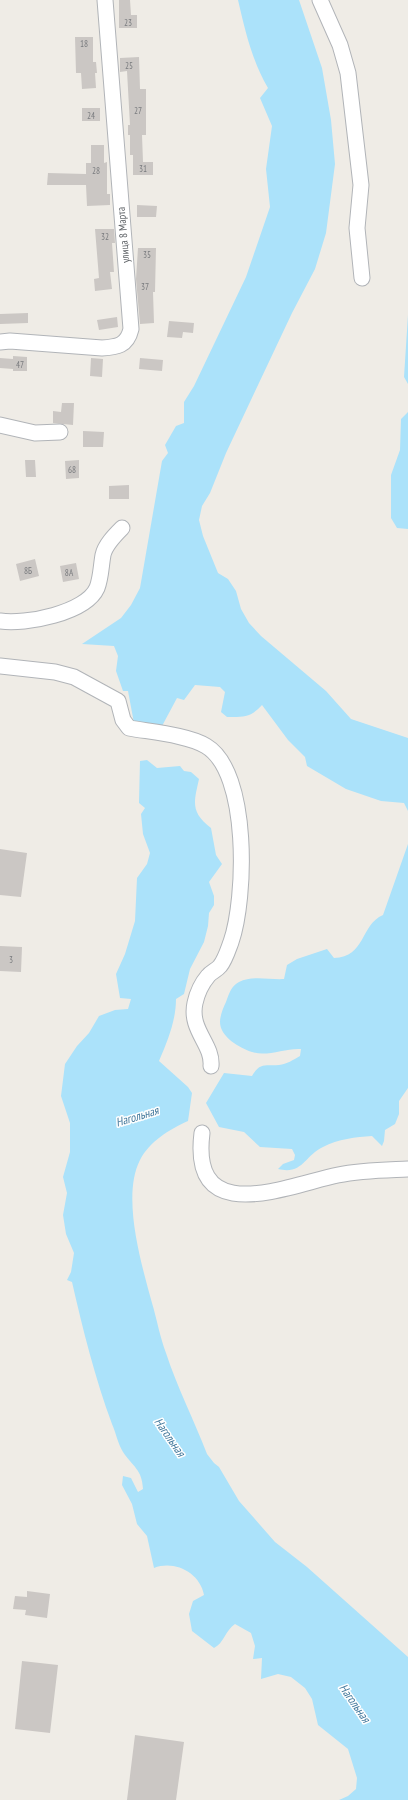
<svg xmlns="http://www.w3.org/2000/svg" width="408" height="1800" font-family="'PT Sans Narrow',sans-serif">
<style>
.water{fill:#abe2fa}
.building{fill:#cbc7c4}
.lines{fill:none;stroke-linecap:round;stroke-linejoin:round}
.minor-casing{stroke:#b1b4b8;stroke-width:17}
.minor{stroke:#fff;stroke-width:15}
.labels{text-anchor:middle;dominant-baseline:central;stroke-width:3;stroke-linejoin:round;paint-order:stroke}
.number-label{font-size:9px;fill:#797b7e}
.street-label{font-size:11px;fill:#5e6266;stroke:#fff}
.water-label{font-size:12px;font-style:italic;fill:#42789b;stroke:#fff}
</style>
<rect width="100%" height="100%" fill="#efece6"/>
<!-- water -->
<path class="water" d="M 238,0 L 299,0 L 322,68 L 331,120 L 335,164 L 326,233 L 315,269 L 292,313 L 226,453 L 210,493 L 202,506 L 199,520 L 203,536 L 218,573 L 228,579 L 236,591 L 241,609 L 249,623 L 261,636 L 326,691 L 351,719 L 408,738 L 408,811 L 404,803 L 381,801 L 346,789 L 307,766 L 305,757 L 288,740 L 262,705 C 250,718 244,717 227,717 L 221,712 L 225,692 L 220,687 L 195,685 L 184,700 L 177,698 L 162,726 L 134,723 L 128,691 L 123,691 L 116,671 L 118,656 L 114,646 L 82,644 L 121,618 L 131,605 L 140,588 L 162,461 L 168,453 L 165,445 L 176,426 L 184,423 L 184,402 L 194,386 L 246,277 L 270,207 L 266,169 L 272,126 L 260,98 L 268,88 C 252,61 245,30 238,0 Z
M 408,315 L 408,384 L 404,377 Z
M 408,412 L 408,529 L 397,528 L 391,518 L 391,475 L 400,450 L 401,419 Z
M 147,760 L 157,768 L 180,766 L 184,771 L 191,772 L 199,779 C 194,802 190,812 211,828 L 216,855 L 222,864 L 209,882 L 214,896 L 214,905 L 209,913 L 208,926 L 204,942 L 190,969 L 184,994 L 176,999 C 176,1020 168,1040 159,1061 L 188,1087 L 192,1093 L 188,1121 C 170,1129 149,1142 140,1160 C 121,1197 142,1266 152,1303 C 157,1320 160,1337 166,1353 C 177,1387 194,1420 207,1454 L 214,1463 L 219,1467 L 239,1501 L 275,1542 L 307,1567 L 408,1657 L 408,1800 L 339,1800 L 348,1796 L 356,1789 L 357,1778 L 348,1749 L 318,1725 L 312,1699 L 305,1688 L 291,1677 L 278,1674 L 261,1679 L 262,1658 L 253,1659 L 255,1646 L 251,1633 L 235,1624 C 225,1631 224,1643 214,1648 L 192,1631 L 189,1614 L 193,1601 L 204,1595 C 200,1573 175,1560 154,1568 L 147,1536 L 137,1524 L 132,1504 L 122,1485 L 123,1476 L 131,1478 L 138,1492 L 143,1489 C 142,1469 133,1467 123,1452 C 118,1444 116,1433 112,1424 C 95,1378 83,1330 72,1282 L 67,1280 L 71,1272 L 74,1253 L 66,1234 L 63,1215 L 67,1193 L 63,1177 L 70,1152 L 70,1123 L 61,1096 L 65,1064 L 77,1046 L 89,1033 L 99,1016 L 115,1010 L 128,1009 L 131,999 L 120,998 L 116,974 L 125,954 L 135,921 L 137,878 L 147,864 L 150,853 L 143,834 L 141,814 L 145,808 L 139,803 L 140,761 Z
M 408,844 L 408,1088 L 399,1101 L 399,1114 L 395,1124 L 385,1130 L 384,1141 L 382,1146 L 372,1136 C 356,1137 338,1139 323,1147 C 304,1156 303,1175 278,1169 L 283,1164 L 294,1160 L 295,1155 L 292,1149 L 260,1147 L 244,1132 L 219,1127 L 206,1103 L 224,1073 L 252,1076 C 260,1062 265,1066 279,1065 C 287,1064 293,1060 300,1056 L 301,1049 C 285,1048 267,1057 252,1052 C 240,1048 220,1037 220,1022 C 220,1016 223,1008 226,1002 C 229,994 231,986 239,982 C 252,975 270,980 284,979 L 287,965 L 297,959 L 327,949 L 334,958 C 366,957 360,925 383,915 Z"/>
<!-- building -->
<path class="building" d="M 119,0 L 130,0 L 131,15 L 137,15 L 137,28 L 119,28 Z
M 75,37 L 93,37 L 93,62 L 96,62 L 97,73 L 95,73 L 96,88 L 82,89 L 81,73 L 76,73 Z
M 139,57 L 140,89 L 146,89 L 146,135 L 142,135 L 143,162 L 153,162 L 153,175 L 133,175 L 133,155 L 130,155 L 130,135 L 128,135 L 128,125 L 130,125 L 127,71 L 120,72 L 120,58 Z
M 82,108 L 100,108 L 100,121 L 82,121 Z
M 91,145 L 104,145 L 104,163 L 107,162 L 107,194 L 110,194 L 110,205 L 87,206 L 86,185 L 47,185 L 48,173 L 86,174 L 86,163 L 91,163 Z
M 137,205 L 157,206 L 156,217 L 137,217 Z
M 95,229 L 114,229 L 115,243 L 112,243 L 114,272 L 110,272 L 112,289 L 95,291 L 94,279 L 99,278 Z
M 138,248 L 156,248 L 155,292 L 153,292 L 154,323 L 140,324 L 136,279 Z
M 28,313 L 28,323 L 0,324 L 0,314 Z
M 117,317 L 118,327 L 99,330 L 97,320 Z
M 169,321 L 194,323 L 193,333 L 183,332 L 182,338 L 167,337 Z
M 13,356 L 27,357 L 27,371 L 13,371 L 13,369 L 0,368 L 0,358 L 13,359 Z
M 91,358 L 103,359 L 102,377 L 90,376 Z
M 140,358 L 163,360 L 162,371 L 139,369 Z
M 62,403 L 74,403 L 73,425 L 53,423 L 53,411 L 61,412 Z
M 83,431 L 104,432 L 103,447 L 83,447 Z
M 25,460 L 35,460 L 36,477 L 26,477 Z
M 79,460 L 79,478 L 66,479 L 65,461 Z
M 129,485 L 129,499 L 109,499 L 109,486 Z
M 35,559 L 39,576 L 20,581 L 16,564 Z
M 76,563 L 79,579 L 63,582 L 60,566 Z
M 0,849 L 27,853 L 21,897 L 0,895 Z
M 0,946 L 22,947 L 21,972 L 0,971 Z
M 27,1591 L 50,1594 L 47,1618 L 25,1615 L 26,1610 L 13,1609 L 15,1596 L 27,1597 Z
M 22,1661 L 58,1665 L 50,1733 L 15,1729 Z
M 135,1735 L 184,1742 L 176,1800 L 127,1800 Z"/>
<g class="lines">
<!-- minor casing -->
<g class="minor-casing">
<path id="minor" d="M 320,0 L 340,45 L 348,73 L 361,185 L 357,228 L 362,278
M 0,342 L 10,341 L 102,348 C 117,347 127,346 131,329 L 105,0
M 0,425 L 35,433 L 60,432
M 0,621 C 25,625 86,613 97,588 C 101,578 101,566 103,555 C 105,545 115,535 122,528
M 0,666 L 55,672 L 74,677 L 118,701 L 123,720 L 129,728 C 151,732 188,735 206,746 C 250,772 246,899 231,942 C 228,950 225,960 220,966 C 217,970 211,972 208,976 C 202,983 197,994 195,1003 C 189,1030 213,1044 211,1066
M 202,1133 C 190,1229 286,1186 338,1175 C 361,1170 385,1170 408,1169"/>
</g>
<!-- minor -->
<use href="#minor" class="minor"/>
</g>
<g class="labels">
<!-- number labels -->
<g class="number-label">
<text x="128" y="22">23</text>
<text x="84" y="43">18</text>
<text x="129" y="65">25</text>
<text x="138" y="110">27</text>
<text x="91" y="115">24</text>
<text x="143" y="168">31</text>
<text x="96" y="170">28</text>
<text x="105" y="236">32</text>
<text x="147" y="254">35</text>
<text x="145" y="286">37</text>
<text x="20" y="364">47</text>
<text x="72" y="469">68</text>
<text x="28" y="570">8Б</text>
<text x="69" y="572">8А</text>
<text x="11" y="959">3</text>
</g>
<!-- street labels -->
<g class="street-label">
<text transform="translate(123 235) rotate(-95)">улица 8 Марта</text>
</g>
<!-- water labels -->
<g class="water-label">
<text transform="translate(137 1116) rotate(-17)">Нагольная</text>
<text transform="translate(170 1437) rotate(55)">Нагольная</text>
<text transform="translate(355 1703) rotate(55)">Нагольная</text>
</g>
</g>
</svg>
